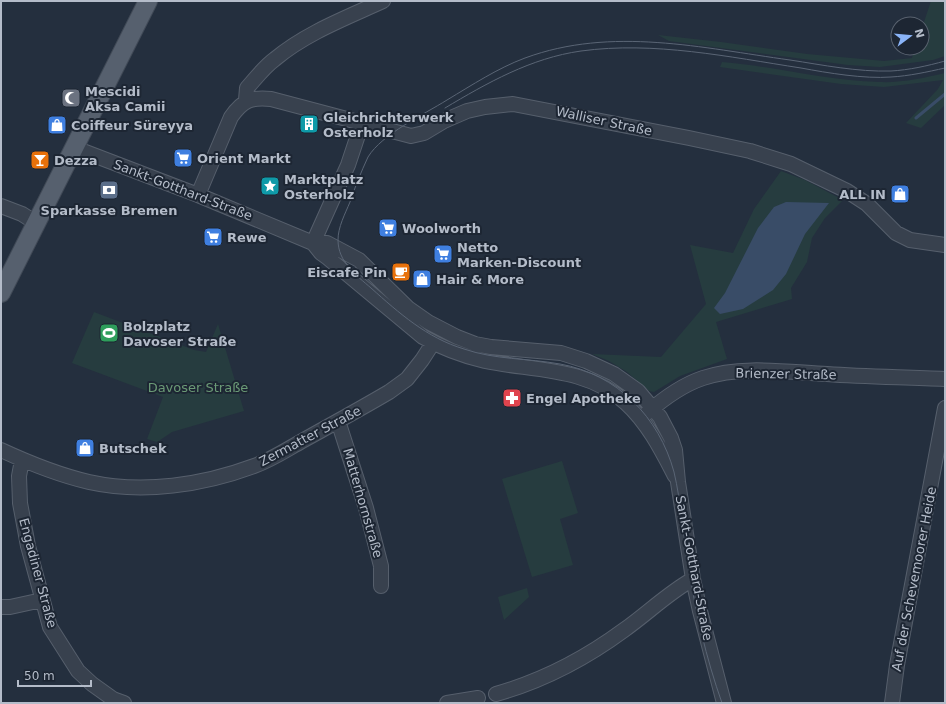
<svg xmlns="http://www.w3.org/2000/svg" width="946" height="704" font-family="'DejaVu Sans',sans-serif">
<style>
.green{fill:#263c3f}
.water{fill:#394c67}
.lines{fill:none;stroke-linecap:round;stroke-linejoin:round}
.stream{stroke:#394c67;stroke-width:3}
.minor-casing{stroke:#565f6c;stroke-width:16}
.major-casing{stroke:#414a57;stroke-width:20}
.minor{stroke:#38414e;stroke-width:14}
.major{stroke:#56606e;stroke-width:18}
.tram{stroke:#5a6575;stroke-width:1}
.labels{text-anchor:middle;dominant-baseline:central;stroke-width:4;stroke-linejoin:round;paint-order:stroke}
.poi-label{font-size:13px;font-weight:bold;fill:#b4bcc9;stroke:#1d2633;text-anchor:start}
.street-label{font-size:13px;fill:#b4bcc9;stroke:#1d2633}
.park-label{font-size:13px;fill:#6b9a76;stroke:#1d2633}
</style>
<rect width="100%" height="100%" fill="#242f3e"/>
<!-- green -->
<path class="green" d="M 931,1 L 945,1 L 945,56 L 933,60 L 880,67 L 848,65 L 669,41 L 658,35 L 721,42 L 807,54 L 884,61 L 912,58 L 915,48 L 922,48 L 922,28 Z
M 722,62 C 774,66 826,81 879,82 C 901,83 924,78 945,73 L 945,105 L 921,128 L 906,123 L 938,89 L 943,80 L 884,87 L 841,84 L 720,67 Z
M 781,171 L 805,180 L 843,200 L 825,218 L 812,238 L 807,262 L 791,288 L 792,299 L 716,322 L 727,359 L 680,376 L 654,392 L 649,391 L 627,372 L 609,361 L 592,354 L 661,357 L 706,304 L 690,245 L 733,253 L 754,209 Z
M 94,312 L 194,350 L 206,352 L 218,324 L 244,411 L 172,432 L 157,442 L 147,439 L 163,397 L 72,363 Z
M 562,461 L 578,513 L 560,519 L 573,565 L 532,577 L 502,479 Z
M 527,588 L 529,597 L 504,620 L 498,597 Z"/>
<!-- water -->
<path class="water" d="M 786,202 L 829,203 L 805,234 L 786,274 L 773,290 L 743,309 L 720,314 L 714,308 L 725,293 L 758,228 L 774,207 Z"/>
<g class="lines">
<!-- stream -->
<path class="stream" d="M 916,118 L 945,94"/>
<!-- minor casing -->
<g class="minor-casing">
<path id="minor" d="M 246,100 L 247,88 C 256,78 264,67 275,59 C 306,33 346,18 383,1
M 75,148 L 198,195 L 313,243 L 327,243 L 359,260 L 408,308 L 428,322 L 457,337 L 475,344 L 491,347 L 561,353 L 586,361 L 614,374 L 638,391 L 660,417 L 671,438 L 675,450 L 678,482 L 693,579 L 700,611 L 724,703
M 198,195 L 231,117 C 243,100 251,97 271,99 L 411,136 L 424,133 L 444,121 L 467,111 L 485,107 L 513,104 L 689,138 L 750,151 L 791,164 L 847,191 L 867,204 L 896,233 L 910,240 L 945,245
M 1,206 L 22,214 L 36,223
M 313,243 L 321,253 L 328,258 L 423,337 C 442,348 464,356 485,361 C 534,371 587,367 626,403 C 648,423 662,451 675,476
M 313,243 L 348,165 L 362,123
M 647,413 C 663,399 682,385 703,378 C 741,365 787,372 827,374 C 866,377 906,377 945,379
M 338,421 L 366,508 L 381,566 L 381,586
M 1,450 C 29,463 59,475 89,482 C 143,494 203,485 254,466 C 271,460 286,450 302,441 C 331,425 360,409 389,392 L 407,379 L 422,360 L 433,343
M 22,460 L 19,476 L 20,503 L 28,546 L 50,627 L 78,671 L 92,684 L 113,699 L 124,703
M 1,607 L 10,607 L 42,600
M 496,694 C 542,681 586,658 624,630 C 648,613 668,593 693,579
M 447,703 L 478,698
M 892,703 L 897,665 L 945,408"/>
</g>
<!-- major casing -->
<g class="major-casing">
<path id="major" d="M 1,293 L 148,1"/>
</g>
<!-- minor -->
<use href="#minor" class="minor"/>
<!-- major -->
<use href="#major" class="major"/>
<!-- tram -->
<path class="tram" d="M 445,108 C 487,83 531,58 581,51 C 654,41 729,57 801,68 C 828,73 864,79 891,77 C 909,76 927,72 945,68
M 722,703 C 706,658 695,610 688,563 C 683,533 681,502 674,472 C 659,417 617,374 560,364 C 527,358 496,360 464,349 C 427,338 399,313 371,288 C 356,275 338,262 338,240 C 338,227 345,214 350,202 C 355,187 361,172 368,157 C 382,134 423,115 447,100 C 472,85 498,68 525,58 C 612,26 702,48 790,60 C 823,65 857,72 891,71 C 909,70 927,66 945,61"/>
</g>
<!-- icons -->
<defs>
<g id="mosque-square" transform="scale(1)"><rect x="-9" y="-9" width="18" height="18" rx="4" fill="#6b7280" stroke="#1d2633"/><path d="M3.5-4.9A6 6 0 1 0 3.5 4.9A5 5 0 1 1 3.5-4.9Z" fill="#fff"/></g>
<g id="building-square" transform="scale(1)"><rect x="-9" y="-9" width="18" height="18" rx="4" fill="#0f9aa8" stroke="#1d2633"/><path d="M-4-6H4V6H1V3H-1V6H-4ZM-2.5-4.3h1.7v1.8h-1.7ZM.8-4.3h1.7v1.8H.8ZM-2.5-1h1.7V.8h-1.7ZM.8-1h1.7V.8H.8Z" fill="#fff"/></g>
<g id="shop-square" transform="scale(1)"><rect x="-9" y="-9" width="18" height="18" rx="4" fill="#3f7fe0" stroke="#1d2633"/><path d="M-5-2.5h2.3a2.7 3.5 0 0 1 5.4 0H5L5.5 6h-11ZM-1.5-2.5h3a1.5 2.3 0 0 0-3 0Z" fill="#fff"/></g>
<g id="supermarket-square" transform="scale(1)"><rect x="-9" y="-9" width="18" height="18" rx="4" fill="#3f7fe0" stroke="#1d2633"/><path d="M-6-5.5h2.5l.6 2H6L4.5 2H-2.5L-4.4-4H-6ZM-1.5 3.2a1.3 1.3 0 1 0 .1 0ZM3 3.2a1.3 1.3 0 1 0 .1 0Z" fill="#fff"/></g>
<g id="bar-square" transform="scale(1)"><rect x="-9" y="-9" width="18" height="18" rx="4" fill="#e8710a" stroke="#1d2633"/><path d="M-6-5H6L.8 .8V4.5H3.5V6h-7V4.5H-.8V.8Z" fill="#fff"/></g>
<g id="sight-square" transform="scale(1)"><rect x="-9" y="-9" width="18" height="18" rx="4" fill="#0f9aa8" stroke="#1d2633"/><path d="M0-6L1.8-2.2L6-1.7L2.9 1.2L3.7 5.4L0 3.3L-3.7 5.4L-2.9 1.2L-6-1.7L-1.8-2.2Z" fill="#fff"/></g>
<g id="bank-square" transform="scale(1)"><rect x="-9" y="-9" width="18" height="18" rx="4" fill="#5c6f8a" stroke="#1d2633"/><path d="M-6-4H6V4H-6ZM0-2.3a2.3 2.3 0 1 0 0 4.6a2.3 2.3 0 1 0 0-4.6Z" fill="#fff"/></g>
<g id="cafe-square" transform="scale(1)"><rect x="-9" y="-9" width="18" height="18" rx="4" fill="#e8710a" stroke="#1d2633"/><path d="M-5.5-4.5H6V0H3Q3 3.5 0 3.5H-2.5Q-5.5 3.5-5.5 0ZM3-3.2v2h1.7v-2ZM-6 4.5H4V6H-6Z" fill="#fff"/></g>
<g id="stadium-square" transform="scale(1)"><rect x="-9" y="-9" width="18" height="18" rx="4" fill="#2e9e5b" stroke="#1d2633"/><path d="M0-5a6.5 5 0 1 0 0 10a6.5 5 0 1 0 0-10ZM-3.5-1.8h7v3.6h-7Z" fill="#fff"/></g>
<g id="pharmacy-square" transform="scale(1)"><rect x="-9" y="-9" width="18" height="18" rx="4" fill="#e0444e" stroke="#1d2633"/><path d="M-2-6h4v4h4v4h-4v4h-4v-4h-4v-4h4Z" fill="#fff"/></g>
</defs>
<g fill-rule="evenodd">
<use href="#mosque-square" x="71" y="98"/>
<use href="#building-square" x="309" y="124"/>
<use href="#shop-square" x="57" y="125"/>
<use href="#supermarket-square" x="183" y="158"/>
<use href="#bar-square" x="40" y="160"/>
<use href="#sight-square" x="270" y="186"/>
<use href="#bank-square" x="109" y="190"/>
<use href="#shop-square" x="900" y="194"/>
<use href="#supermarket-square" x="388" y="228"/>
<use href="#supermarket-square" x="213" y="237"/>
<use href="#supermarket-square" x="443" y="254"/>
<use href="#cafe-square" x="401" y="272"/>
<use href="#shop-square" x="422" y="279"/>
<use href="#stadium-square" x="109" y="333"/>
<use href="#pharmacy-square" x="512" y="398"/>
<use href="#shop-square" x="85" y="448"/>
</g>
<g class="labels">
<!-- poi labels -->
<g class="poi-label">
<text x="85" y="91">Mescidi<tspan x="85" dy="15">Aksa Camii</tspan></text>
<text x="323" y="117">Gleichrichterwerk<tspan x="323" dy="15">Osterholz</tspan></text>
<text x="71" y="125">Coiffeur Süreyya</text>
<text x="197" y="158">Orient Markt</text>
<text x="54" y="160">Dezza</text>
<text x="284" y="179">Marktplatz<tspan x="284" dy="15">Osterholz</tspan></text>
<text x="886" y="194" text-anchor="end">ALL IN</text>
<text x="109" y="210" text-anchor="middle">Sparkasse Bremen</text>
<text x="402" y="228">Woolworth</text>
<text x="227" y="237">Rewe</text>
<text x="457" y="247">Netto<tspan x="457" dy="15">Marken-Discount</tspan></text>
<text x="387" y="272" text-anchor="end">Eiscafe Pin</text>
<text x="436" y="279">Hair &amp; More</text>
<text x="123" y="326">Bolzplatz<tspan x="123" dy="15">Davoser Straße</tspan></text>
<text x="526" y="398">Engel Apotheke</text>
<text x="99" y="448">Butschek</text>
</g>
<!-- street labels -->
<g class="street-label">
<text transform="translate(604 121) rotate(12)">Walliser Straße</text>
<text transform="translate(183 190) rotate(21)">Sankt-Gotthard-Straße</text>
<text transform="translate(786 374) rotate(1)">Brienzer Straße</text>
<text transform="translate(310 436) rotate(-28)">Zermatter Straße</text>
<text transform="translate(363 503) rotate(74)">Matterhornstraße</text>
<text transform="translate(694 568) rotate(79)">Sankt-Gotthard-Straße</text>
<text transform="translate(38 573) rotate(75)">Engadiner Straße</text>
<text transform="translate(914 579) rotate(-79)">Auf der Schevemoorer Heide</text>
</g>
<!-- park labels -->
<g class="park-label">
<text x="198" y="387">Davoser Straße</text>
</g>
</g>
<!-- border -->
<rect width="946" height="704" fill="none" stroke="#b4bcc9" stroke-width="4"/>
<!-- north arrow -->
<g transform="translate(910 36) rotate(74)"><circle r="19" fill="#1d2633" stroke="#59626f"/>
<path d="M0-3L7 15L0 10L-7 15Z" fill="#8ab4f8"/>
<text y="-6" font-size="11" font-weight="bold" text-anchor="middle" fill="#b4bcc9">N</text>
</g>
<!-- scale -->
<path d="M18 680v6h73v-6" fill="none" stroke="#b4bcc9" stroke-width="2"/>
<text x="24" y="680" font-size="12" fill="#b4bcc9" stroke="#1d2633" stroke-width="3" paint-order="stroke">50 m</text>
</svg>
